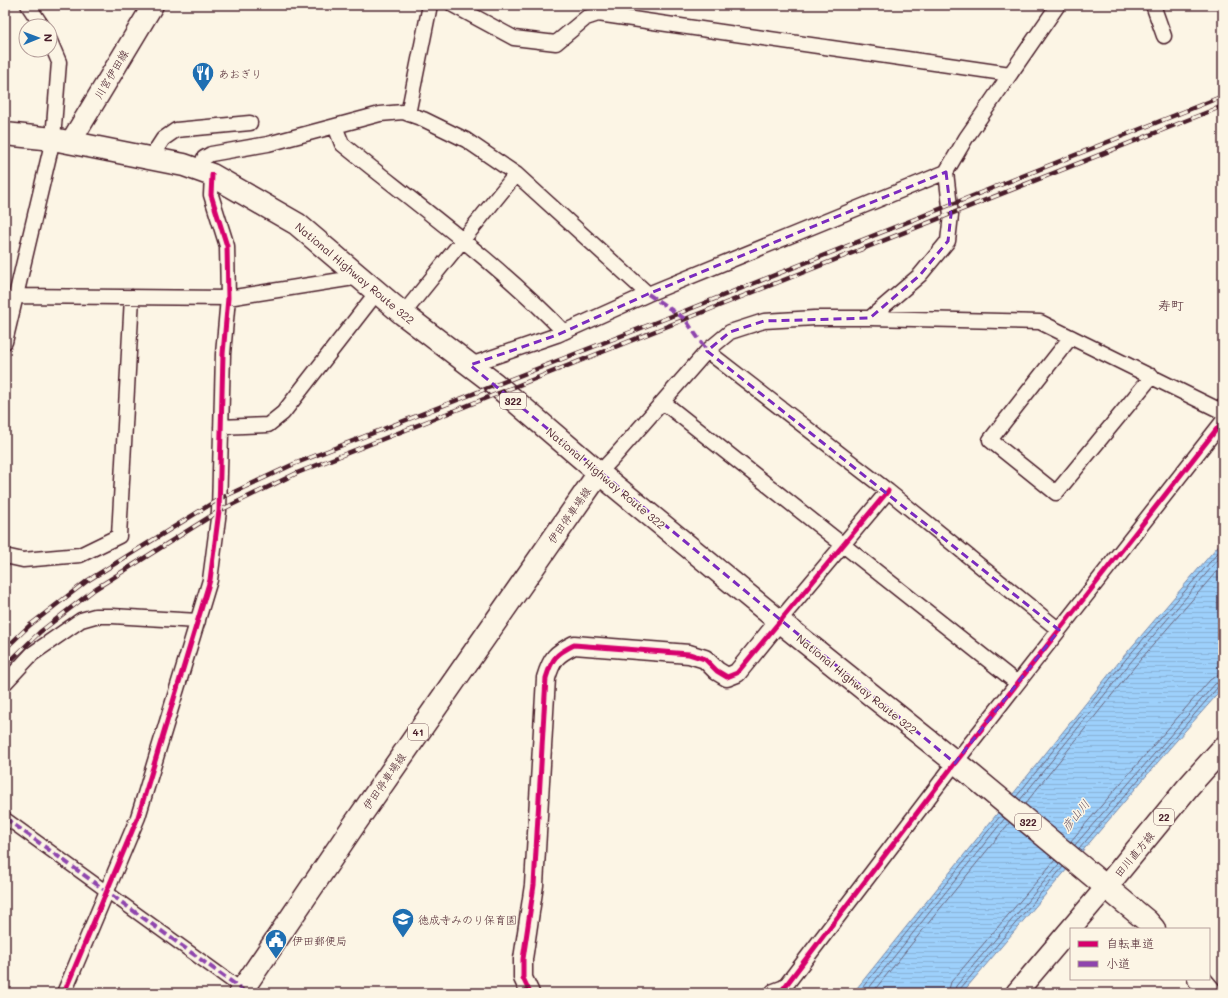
<svg xmlns="http://www.w3.org/2000/svg" width="1228" height="998" font-family="Mali,'Klee One',sans-serif">
<style>
.water{fill:url(#water-rules);stroke:#7c89a8}
.lines{fill:none;stroke-linecap:round;stroke-linejoin:round}
.shore{stroke:#6b667e;stroke-width:1}
.pedestrian-casing{stroke:#4a1f2b;stroke-width:14}
.minor-casing{stroke:#4a1f2b;stroke-width:17}
.tertiary-casing{stroke:#4a1f2b;stroke-width:21}
.secondary-casing{stroke:#4a1f2b;stroke-width:23}
.primary-casing{stroke:#4a1f2b;stroke-width:25}
.trunk-casing{stroke:#4a1f2b;stroke-width:25}
.pedestrian{stroke:#fcf5e5;stroke-width:11}
.minor{stroke:#fcf5e5;stroke-width:14}
.tertiary{stroke:#fcf5e5;stroke-width:18}
.secondary{stroke:#fcf5e5;stroke-width:20}
.primary{stroke:#fcf5e5;stroke-width:22}
.trunk{stroke:#fcf5e5;stroke-width:22}
.rail-casing{stroke:#4a1f2b;stroke-width:4.5}
.rail{stroke:#fcf5e5;stroke-width:3;stroke-dasharray:9;stroke-linecap:butt}
.quiet{stroke:#8e44ad;stroke-width:4;stroke-dasharray:8 4;stroke-linecap:butt}
.cycleway-casing{stroke:#fcf5e5;stroke-width:8}
.cycleway{stroke:#d6006c;stroke-width:5}
.marked{fill:none;stroke:#7b2cbf;stroke-width:3;stroke-dasharray:8 5;stroke-linejoin:round}
.labels{text-anchor:middle;dominant-baseline:central;stroke-width:3;stroke-linejoin:round;paint-order:stroke}
.shield{fill:#fcf5e5;stroke:#7f5f63;stroke-width:1}
.shield-label{font-size:10px;font-weight:bold;fill:#4a1f2b}
.poi-label{font-size:11px;fill:#4a1f2b;stroke:#fcf5e5;text-anchor:start}
.street-label{font-size:11px;fill:#4a1f2b;stroke:#fcf5e5}
.water-label{font-size:12px;font-style:italic;fill:#5f4b5f;stroke:#fcf5e5}
.quarter-label{font-size:13px;fill:#4a1f2b;stroke:#fcf5e5}
</style>
<defs>
<pattern id="water-rules" width="6" height="5" patternUnits="userSpaceOnUse"><rect width="6" height="5" fill="#9dd0fb"/><path d="M0 2.5h6" fill="none" stroke="#89b2d7"/></pattern>
</defs>
<rect width="100%" height="100%" fill="#fcf5e5"/>
<filter id="ink" filterUnits="userSpaceOnUse"><feTurbulence type="fractalNoise" baseFrequency=".025" numOctaves="2"/><feDisplacementMap in="SourceGraphic" scale="8" xChannelSelector="R" yChannelSelector="G"/><feConvolveMatrix kernelMatrix="1 2 1 2 8 2 1 2 1" color-interpolation-filters="sRGB"/></filter>
<g filter="url(#ink)">
<!-- water -->
<path class="water" d="M 1223,540 L 1223,688 L 1169,749 L 962,993 L 853,993 L 1123,657 Z"/>
<g class="lines">
<!-- shore -->
<path class="shore" d="M 1016,797 L 1126,659 L 1223,547
M 1020,800 L 1130,663 L 1223,554
M 1025,804 L 1135,666 L 1223,564
M 1070,842 L 1210,680 L 1216,676 L 1223,675
M 1075,845 L 1215,684 L 1223,681
M 1079,849 L 1218,687 L 1223,686
M 858,993 L 1001,815
M 865,993 L 1005,818
M 872,993 L 1010,822
M 948,993 L 951,982 L 1055,860
M 954,993 L 956,986 L 1059,864
M 959,993 L 960,989 L 1063,867"/>
<!-- pedestrian casing -->
<g class="pedestrian-casing">
<path id="pedestrian" d="M 5,818 L 243,990"/>
</g>
<!-- minor casing -->
<g class="minor-casing">
<path id="minor" d="M 28,5 L 42,26
M 453,5 L 514,38 L 556,43 L 586,18 L 598,14 L 597,5
M 1153,5 L 1164,36
M 598,14 L 1010,74
M 408,114 L 430,5
M 335,126 L 342,144 C 416,204 498,263 564,332
M 150,159 L 163,139 L 176,130 L 250,123
M 199,171 L 204,158 L 211,154 L 268,144 L 380,114 L 403,112 L 423,119 L 466,140 L 516,174 L 648,294
M 15,296 L 228,298 L 360,277
M 403,314 L 516,174
M 870,318 L 1040,322 L 1223,412
M 1071,337 L 990,440 L 1056,493 L 1152,376
M 5,342 L 53,139 L 59,62 L 50,41
M 707,351 L 888,491 L 1059,630
M 470,365 L 557,335 L 648,294 L 946,172 L 966,138 L 1058,5
M 663,402 L 1017,683
M 221,427 L 268,425 L 283,413 L 377,292
M 599,473 L 616,455 L 707,351 L 730,332 L 764,321 L 815,318 L 870,318 L 920,275 L 948,241 L 951,215 L 946,172
M 5,556 L 23,560 L 80,555 L 119,536 L 132,297
M 779,621 L 888,491
M 5,683 L 32,654 L 81,620 L 95,616 L 112,616 L 198,621
M 64,993 L 138,817 L 210,580 L 219,511 L 223,354 L 228,298 L 227,246 L 211,195 L 212,175
M 780,993 L 955,763 L 1223,421"/>
</g>
<!-- tertiary casing -->
<g class="tertiary-casing">
<path id="tertiary" d="M 530,993 L 523,978 L 523,959 L 534,885 L 546,678 C 552,658 556,654 574,645 L 689,654 L 705,659 L 717,671 L 727,677 L 737,673 L 779,621
M 774,993 L 782,990"/>
</g>
<!-- secondary casing -->
<g class="secondary-casing">
<path id="secondary" d="M 70,143 L 153,5
M 1016,993 L 1106,887"/>
</g>
<!-- primary casing -->
<g class="primary-casing">
<path id="primary" d="M 1106,887 L 1188,787 L 1223,748
M 240,993 L 354,825 L 599,473"/>
</g>
<!-- trunk casing -->
<g class="trunk-casing">
<path id="trunk" d="M 5,134 L 53,139 L 184,165 L 212,175 L 297,224 L 403,314 L 495,384 L 599,473 L 779,621 L 969,773 L 1147,921 L 1154,929
M 1199,979 L 1211,993"/>
</g>
<!-- pedestrian -->
<use href="#pedestrian" class="pedestrian"/>
<!-- minor -->
<use href="#minor" class="minor"/>
<!-- tertiary -->
<use href="#tertiary" class="tertiary"/>
<!-- secondary -->
<use href="#secondary" class="secondary"/>
<!-- primary -->
<use href="#primary" class="primary"/>
<!-- trunk -->
<use href="#trunk" class="trunk"/>
<!-- rail casing -->
<g class="rail-casing">
<path id="rail" d="M 5,649 L 30,625 L 87,581 L 219,499 L 294,464 L 677,314 L 1223,96
M 5,666 L 40,632 L 95,589 L 219,511 L 297,473 L 1223,106"/>
</g>
<!-- rail -->
<use href="#rail" class="rail"/>
<!-- quiet -->
<path class="quiet" d="M 648,294 L 685,319 L 707,351
M 5,818 L 243,990"/>
<!-- cycleway casing -->
<g class="cycleway-casing">
<path id="cycleway" d="M 64,993 L 138,817 L 210,580 L 219,511 L 223,354 L 228,298 L 227,246 L 211,195 L 212,175
M 530,993 L 523,978 L 523,959 L 534,885 L 546,678 C 552,658 556,654 574,645 L 689,654 L 705,659 L 717,671 L 727,677 L 737,673 L 888,491
M 780,993 L 955,763 L 1223,421"/>
</g>
<!-- cycleway -->
<use href="#cycleway" class="cycleway"/>
</g>
</g>
<!-- marked area -->
<path class="marked" d="M 946,172 L 951,215 L 948,241 L 920,275 L 870,318 L 764,321 L 730,332 L 707,351 L 1059,630 L 955,763 L 470,365 L 557,335 L 648,294 Z"/>
<!-- icons -->
<defs>
<g id="restaurant-pin" transform="scale(1.15)"><path d="M0 17L-7.5 6A9.5 9.5 0 1 1 7.5 6Z" fill="#1f6fb2" stroke="#fcf5e5"/><path d="M-5-6h1v4h1v-4h1v4h1v-4h1v5L-1.5 .5V6h-2V.5L-5-1ZM5-6V6H3V1.5H1.5Q1.5-4 5-6Z" fill="#fff"/></g>
<g id="school-pin" transform="scale(1.15)"><path d="M0 17L-7.5 6A9.5 9.5 0 1 1 7.5 6Z" fill="#1f6fb2" stroke="#fcf5e5"/><path d="M0-5L7-2L0 1L-7-2ZM-4 1L0 2.5L4 1V4Q0 6-4 4Z" fill="#fff"/></g>
<g id="civic-pin" transform="scale(1.15)"><path d="M0 17L-7.5 6A9.5 9.5 0 1 1 7.5 6Z" fill="#1f6fb2" stroke="#fcf5e5"/><path d="M-.6-6.5H3V-4.5H.6V-3L4-1V1h2V6H-6V1h2V-1L-.6-3ZM-1.2 2.5V6h2.4V2.5Z" fill="#fff"/></g>
</defs>
<g fill-rule="evenodd">
<use href="#restaurant-pin" x="203" y="73"/>
<use href="#school-pin" x="403" y="919"/>
<use href="#civic-pin" x="276" y="940"/>
</g>
<g class="labels">
<!-- shield labels -->
<g class="shield">
<rect x="500" y="393" width="26" height="16" rx="3"/>
<rect x="408" y="724" width="20" height="16" rx="3"/>
<rect x="1154" y="809" width="20" height="16" rx="3"/>
<rect x="1015" y="814" width="26" height="16" rx="3"/>
</g>
<g class="shield-label">
<text x="513" y="401">322</text>
<text x="418" y="732">41</text>
<text x="1164" y="817">22</text>
<text x="1028" y="822">322</text>
</g>
<!-- poi labels -->
<g class="poi-label">
<text x="218" y="73">あおぎり</text>
<text x="418" y="919">徳成寺みのり保育園</text>
<text x="292" y="940">伊田郵便局</text>
</g>
<!-- street labels -->
<g class="street-label">
<text transform="translate(111 74) rotate(-59)">川宮伊田線</text>
<text transform="translate(355 273) rotate(40)">National Highway Route 322</text>
<text transform="translate(606 478) rotate(40)">National Highway Route 322</text>
<text transform="translate(569 515) rotate(-55)">伊田停車場線</text>
<text transform="translate(857 684) rotate(39)">National Highway Route 322</text>
<text transform="translate(384 781) rotate(-55)">伊田停車場線</text>
<text transform="translate(1134 854) rotate(-50)">田川直方線</text>
</g>
<!-- water labels -->
<g class="water-label">
<text transform="translate(1075 815) rotate(-51)">彦山川</text>
</g>
<!-- quarter labels -->
<g class="quarter-label">
<text x="1171" y="304">寿町</text>
</g>
</g>
<!-- margin -->
<rect width="1228" height="998" fill="none" stroke="#fcf5e5" stroke-width="20"/>
<rect x="10" y="10" width="1208" height="978" fill="none" stroke="#4a1f2b" stroke-width="1.5" filter="url(#ink)"/>
<!-- legend -->
<rect x="1070" y="928" width="140" height="52" fill="#fcf5e5" stroke="#b59f9b"/>
<rect x="1078" y="941" width="20" height="6" fill="#d6006c" stroke="#b59f9b"/>
<text x="1106" y="948" font-size="12" fill="#4a1f2b">自転車道</text>
<rect x="1078" y="961" width="20" height="6" fill="#8e44ad" stroke="#b59f9b"/>
<text x="1106" y="968" font-size="12" fill="#4a1f2b">小道</text>
<!-- north arrow -->
<g transform="translate(38 38) rotate(89)"><circle r="19" fill="#fcf5e5" stroke="#b59f9b"/>
<path d="M0-3L7 15L0 10L-7 15Z" fill="#1f6fb2"/>
<text y="-6" font-size="11" font-weight="bold" text-anchor="middle" fill="#4a1f2b">N</text>
</g>
</svg>
